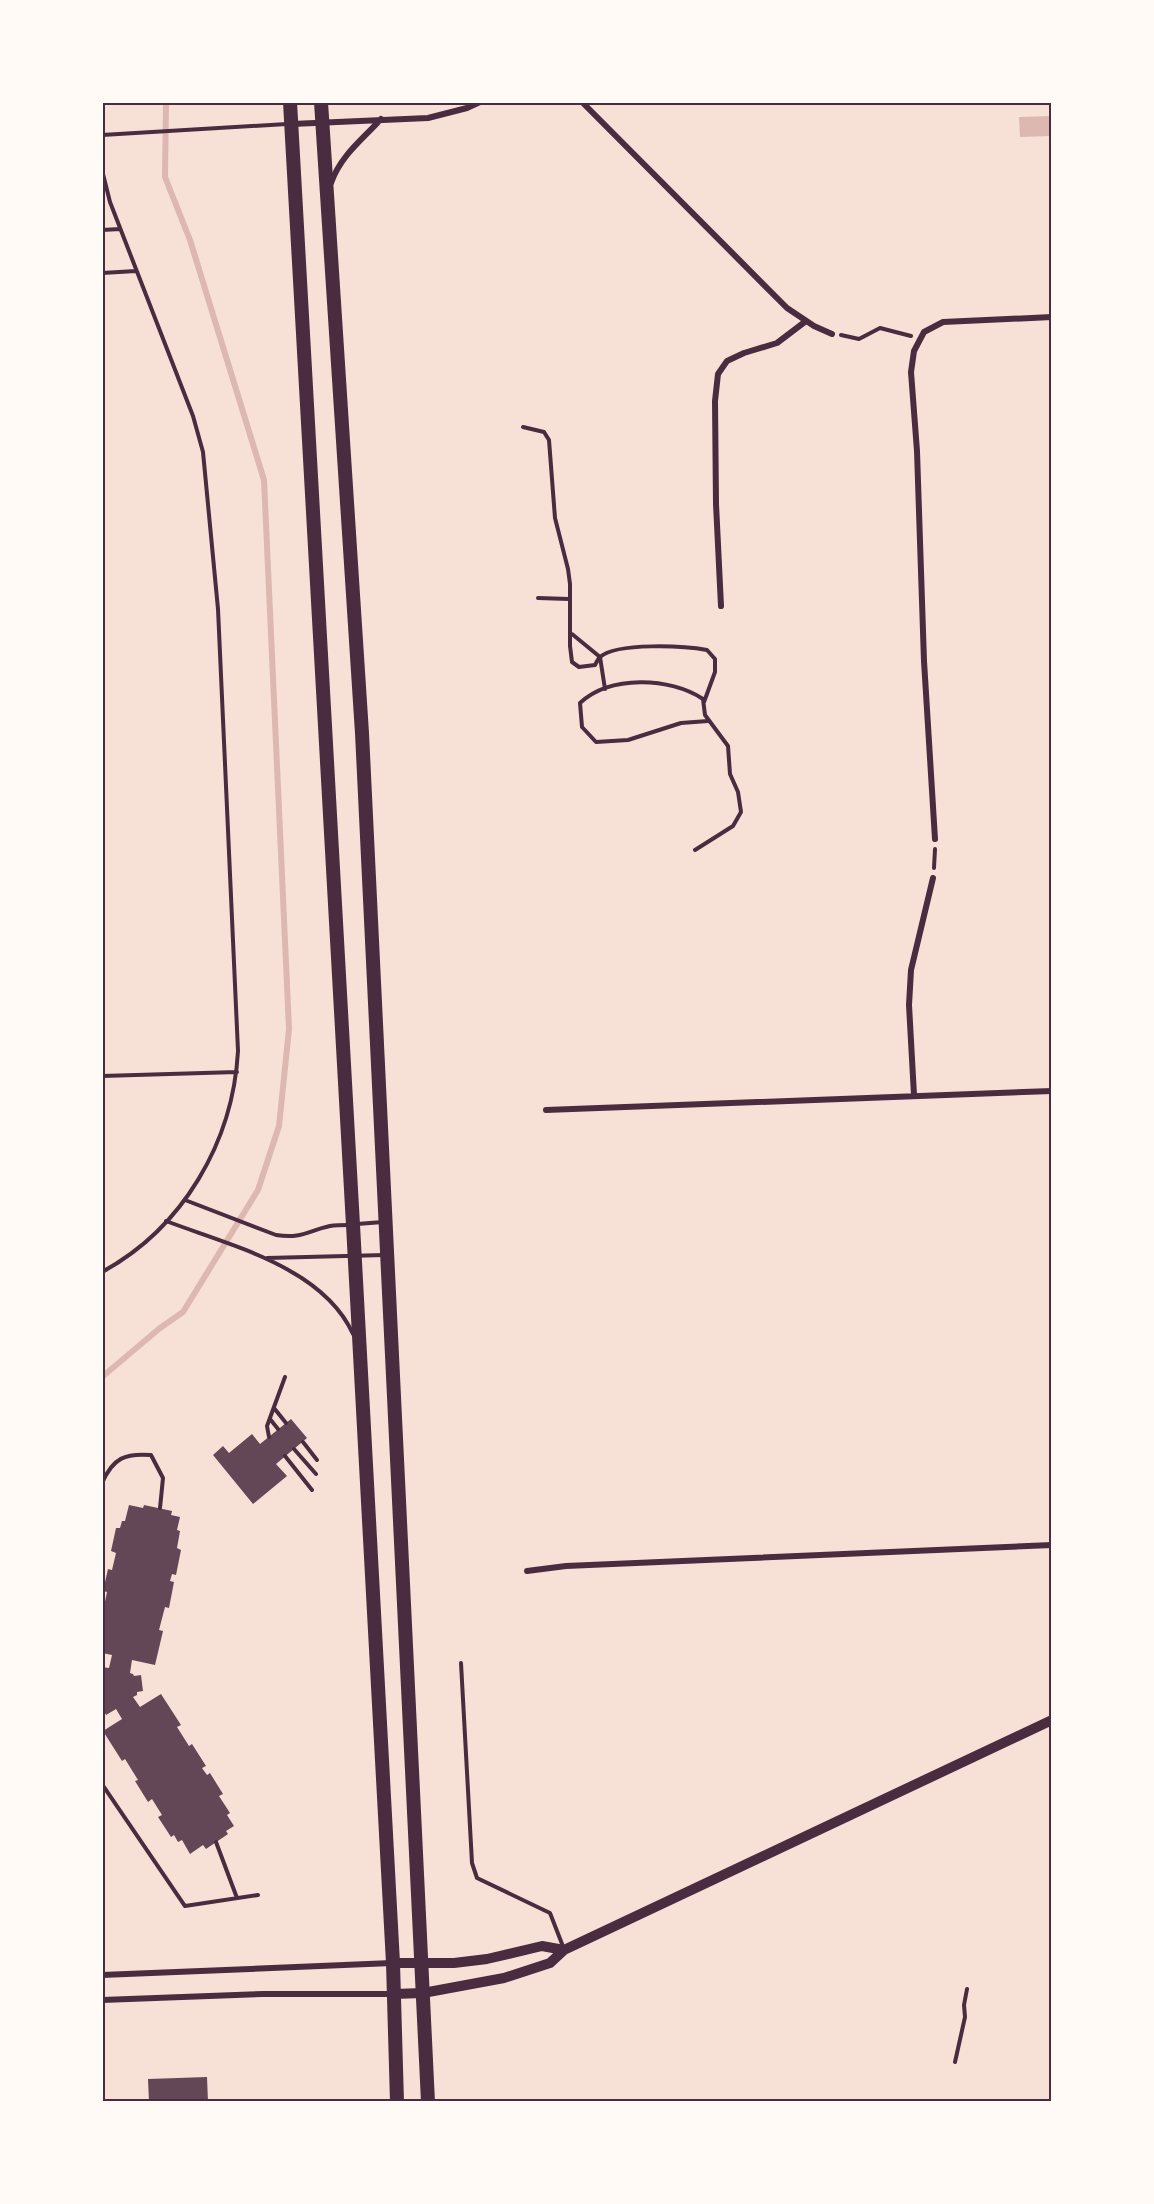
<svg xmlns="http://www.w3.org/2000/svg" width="1154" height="2204" font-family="Signika,sans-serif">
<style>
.water{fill:#dcb8b0}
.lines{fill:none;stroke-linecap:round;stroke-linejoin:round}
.stream{stroke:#dcb8b0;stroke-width:6}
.building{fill:#644757}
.path{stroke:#4a2c40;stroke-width:4}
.service{stroke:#4a2c40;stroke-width:4}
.minor{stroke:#4a2c40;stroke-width:6}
.tertiary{stroke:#4a2c40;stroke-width:10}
.primary{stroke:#4a2c40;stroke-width:14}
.neatline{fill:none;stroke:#4a2c40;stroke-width:2}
</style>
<rect width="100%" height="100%" fill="#f7e1d7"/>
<!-- water -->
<path class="water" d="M 1052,116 L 1052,136 L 1020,137 L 1019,117 Z"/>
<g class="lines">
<!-- stream -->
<path class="stream" d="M 102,1377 L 160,1328 L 183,1312 L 258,1190 L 279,1126 L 289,1029 L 264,480 L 190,240 L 165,177 L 166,102"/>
</g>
<!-- building -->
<path class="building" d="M 291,1419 L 307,1438 L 276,1464 L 287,1476 L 253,1504 L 213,1455 L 223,1446 L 229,1453 L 252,1434 L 260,1444 Z
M 129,1505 L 143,1508 L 144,1505 L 172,1511 L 171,1515 L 180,1517 L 177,1530 L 180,1531 L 177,1548 L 181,1550 L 176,1575 L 172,1574 L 170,1581 L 174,1582 L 169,1608 L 165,1607 L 159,1630 L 163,1631 L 155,1665 L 132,1660 L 130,1673 L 133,1674 L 134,1676 L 141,1675 L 143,1691 L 137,1692 L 137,1695 L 133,1697 L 140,1707 L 161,1694 L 181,1725 L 177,1727 L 189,1746 L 192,1744 L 206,1766 L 202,1768 L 207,1775 L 210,1773 L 223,1794 L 219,1796 L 230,1813 L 227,1815 L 234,1826 L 226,1831 L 228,1834 L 206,1849 L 203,1845 L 190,1854 L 182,1840 L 178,1842 L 174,1835 L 171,1837 L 158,1817 L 162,1815 L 152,1799 L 148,1802 L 135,1781 L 138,1780 L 125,1759 L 122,1761 L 103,1731 L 122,1719 L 116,1709 L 106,1715 L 102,1707 L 102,1667 L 109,1668 L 112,1655 L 102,1653 L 102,1616 L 107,1592 L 103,1591 L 108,1569 L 112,1570 L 116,1553 L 111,1551 L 116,1528 L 120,1528 L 122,1521 L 125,1521 Z
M 207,2077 L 208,2102 L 149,2102 L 148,2079 Z"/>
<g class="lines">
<!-- path -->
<path class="path" d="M 841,335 L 859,339 L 880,328 L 911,336
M 523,427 L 544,432 L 549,440 L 555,518 L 568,569 L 570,584 L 570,646 L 572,662 L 579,667 L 595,665 C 596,663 598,659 600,657 C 617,642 685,646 707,650 L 715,659 L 715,672 L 704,702
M 538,598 L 569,599
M 572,634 L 600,657 L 605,689
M 695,850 L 733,826 L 741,812 L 738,792 L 730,774 L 728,746 L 705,715 L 703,699 C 670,677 610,675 580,703 L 582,727 L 596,742 L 628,740 L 681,723 L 708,721
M 934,868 L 935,849
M 955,2062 L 965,2017 L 964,2005 L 967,1989"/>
<!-- service -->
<path class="service" d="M 102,135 L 287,124
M 102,170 L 110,202 L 193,416 L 203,452 L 218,609 L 238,1051 C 233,1142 183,1228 102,1272
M 102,230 L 120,229
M 102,273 L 136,271
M 102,1076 L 237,1072
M 185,1200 L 276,1235 C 302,1239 307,1231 330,1226 C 336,1225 343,1225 350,1225
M 166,1221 C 229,1245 323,1267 353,1334
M 357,1224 L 383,1222
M 267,1258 L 385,1255
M 274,1408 L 286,1423
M 270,1419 L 278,1429
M 269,1437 L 267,1426 L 285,1377
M 303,1442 L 317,1460
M 294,1449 L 316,1474
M 285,1456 L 312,1490
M 102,1483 C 113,1458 125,1453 151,1455 L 163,1478 L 160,1508
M 461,1663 L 472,1863 L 477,1878 L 550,1913 L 564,1949
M 102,1784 L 185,1906 L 258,1895
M 216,1842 L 237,1898"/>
<!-- minor -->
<path class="minor" d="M 582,102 L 787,308 L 814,326 L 832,334
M 292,124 L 428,118 L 467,108 L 480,102
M 331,183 C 341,155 362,140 381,119
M 721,606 L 716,504 L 715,401 L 718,374 L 727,361 L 744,353 L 777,343 L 806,321
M 935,839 L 924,661 L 917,451 L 911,372 L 914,351 L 924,332 L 943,322 L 1052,317
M 914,1095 L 909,1005 L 911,970 L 933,878
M 546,1110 L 1052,1091
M 527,1571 L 566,1566 L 1052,1545
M 102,1975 L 392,1963
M 102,2000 L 263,1994 L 393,1994"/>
<!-- tertiary -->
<path class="tertiary" d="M 393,1963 L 454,1963 L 487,1959 L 542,1946 L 564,1950
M 394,1994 L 423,1993 L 504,1978 L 550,1963 L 564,1950 L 1052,1720"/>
<!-- primary -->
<path class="primary" d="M 290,102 L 353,1225 L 393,1963 L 397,2102
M 321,102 L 362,733 L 428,2102"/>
</g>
<!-- border -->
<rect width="1154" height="2204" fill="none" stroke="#fffaf5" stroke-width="207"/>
<rect x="104" y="104" width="946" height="1996" class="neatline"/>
</svg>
